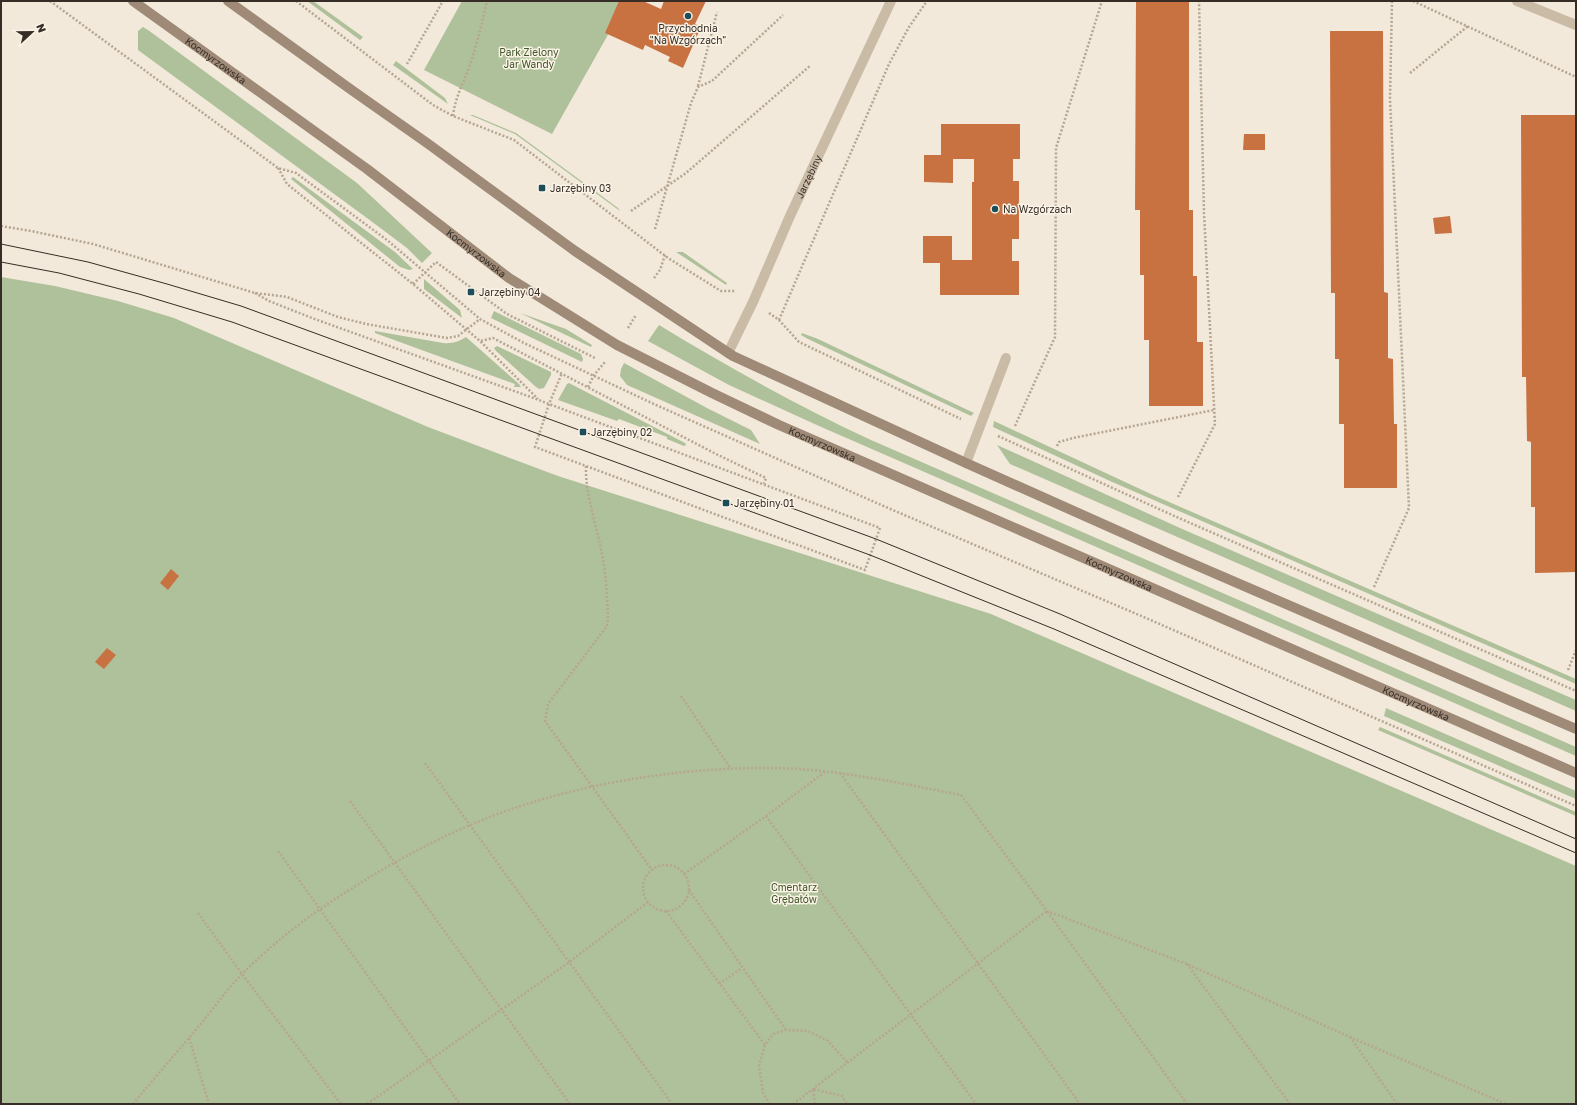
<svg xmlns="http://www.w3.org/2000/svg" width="1577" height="1105" font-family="'Golos Text',sans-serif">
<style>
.green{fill:#afc19a}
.building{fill:#c87242}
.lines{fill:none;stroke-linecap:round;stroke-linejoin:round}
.path{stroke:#b6a590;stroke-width:2.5;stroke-dasharray:2 2;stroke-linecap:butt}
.service{stroke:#cabba6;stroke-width:10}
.minor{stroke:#cabba6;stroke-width:10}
.secondary{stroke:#9e8a77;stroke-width:10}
.tram{stroke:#362d27;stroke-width:1}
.poi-dot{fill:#1c4d58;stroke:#faf3e6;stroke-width:1.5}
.labels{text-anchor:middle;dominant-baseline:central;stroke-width:3;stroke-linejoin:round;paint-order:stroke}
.poi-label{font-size:10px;fill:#362d27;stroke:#faf3e6;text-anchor:start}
.park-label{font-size:10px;fill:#40552a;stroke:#faf3e6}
.street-label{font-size:10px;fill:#362d27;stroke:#faf3e6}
</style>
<rect width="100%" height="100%" fill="#f2e9da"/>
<!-- green -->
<path class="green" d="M 307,1 L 313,1 L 363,37 L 360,40 Z
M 462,1 L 627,1 L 552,134 L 424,70 Z
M 143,27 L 148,30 L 357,183 L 432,253 L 422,263 L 407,248 L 371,221 L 138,50 L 138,31 Z
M 396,61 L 445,98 L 448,104 L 393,65 Z
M 470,115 L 473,115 L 516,133 L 618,208 L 620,211 L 515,134 Z
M 293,177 L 395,252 L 413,269 L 409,270 L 400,267 L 291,179 Z
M 676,252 L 683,252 L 727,283 L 726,285 Z
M 1,277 L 55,286 L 118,301 L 174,318 L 428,427 L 558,476 L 991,614 L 1576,866 L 1576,1104 L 1,1104 Z
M 424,279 L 460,310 L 462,318 L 424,289 Z
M 494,311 L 581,354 L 583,359 L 582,362 L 491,318 Z
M 520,313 L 566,329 L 592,345 L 591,347 Z
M 659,325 C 728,367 798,406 871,440 L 1576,747 L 1576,756 L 819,426 L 729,385 L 648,341 Z
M 375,331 L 443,343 C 452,344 458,342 466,337 L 519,384 L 521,387 L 514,387 L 515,384 L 375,333 Z
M 802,333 L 818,339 L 974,413 L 971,416 L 808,339 L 801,335 Z
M 497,346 L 551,372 L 551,375 L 544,388 L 539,389 L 536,387 L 496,351 L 494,348 Z
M 624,363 L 707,408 L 751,430 L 760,444 L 627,385 L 620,376 L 621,369 Z
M 569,383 L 685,443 L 686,445 L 684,446 L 667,439 L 667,437 L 619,419 L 617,421 L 558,400 L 567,384 Z
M 994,421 L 1153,495 L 1576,679 L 1576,684 L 1110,481 L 993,427 Z
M 997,445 L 1180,528 L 1576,700 L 1576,711 L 1010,464 Z
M 1386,708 L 1576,791 L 1576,799 L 1384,716 Z
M 1380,727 L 1576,812 L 1576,816 L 1378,730 Z"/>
<!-- building -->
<path class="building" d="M 619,1 L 643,1 L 661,9 L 664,1 L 706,1 L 695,24 L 701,27 L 683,68 L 668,61 L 670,57 L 645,45 L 643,50 L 605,33 Z
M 1136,1 L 1189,1 L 1189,210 L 1193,210 L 1193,276 L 1197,276 L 1197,342 L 1203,342 L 1203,406 L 1149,406 L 1149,340 L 1144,340 L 1144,275 L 1140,275 L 1140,210 L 1135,210 Z
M 1330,31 L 1383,31 L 1384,292 L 1388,293 L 1388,358 L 1393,359 L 1394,424 L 1397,424 L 1397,488 L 1344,488 L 1344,424 L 1339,424 L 1339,359 L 1335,359 L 1335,293 L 1331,293 Z
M 1521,115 L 1576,115 L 1576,572 L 1535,573 L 1535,507 L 1531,507 L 1531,442 L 1527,441 L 1526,377 L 1522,377 Z
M 941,124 L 1020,124 L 1020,159 L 1013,159 L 1013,181 L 1019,181 L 1019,239 L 1012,239 L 1012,261 L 1019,261 L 1019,295 L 940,295 L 940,263 L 923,263 L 923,236 L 952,236 L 952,260 L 972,260 L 972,182 L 974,182 L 974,159 L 953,159 L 953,183 L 924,182 L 924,155 L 941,155 Z
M 1244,134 L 1265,134 L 1265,150 L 1243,150 Z
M 1450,216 L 1452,233 L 1435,234 L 1433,218 Z
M 171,569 L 179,576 L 168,590 L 160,583 Z
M 107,648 L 116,655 L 104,669 L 95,662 Z"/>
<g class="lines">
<!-- path -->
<path class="path" d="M 50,1 L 278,168 L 296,173 L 387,240 L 480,319 L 524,343 L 656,405 L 888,508 L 1139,615 L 1576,806
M 296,1 L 433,105 L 453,116 L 514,140 L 668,258 L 721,291 L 735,291
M 1413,1 L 1576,77
M 407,64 L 443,1
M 1410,73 L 1468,26
M 698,86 L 717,12
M 453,116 C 455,98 463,84 469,67 C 477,45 482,23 487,1
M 278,168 L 287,184 L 413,284 L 480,341 L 538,399
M 631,211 L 686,173 L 811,65
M 1,226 L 31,231 L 93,244 L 255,293 L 287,297 L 338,317 L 366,324 L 447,338 L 458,336 L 480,319
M 655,229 L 691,103 L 698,87 L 712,81 L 783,15
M 654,278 L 660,270 L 665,255
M 413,284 L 436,262 L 507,314 L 595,358
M 255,293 L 269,301 L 312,318 L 539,400 L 549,404 L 880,528 L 865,570 L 535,447 L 549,404 L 562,373
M 769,313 L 779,320 L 799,342 L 961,419
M 779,320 L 889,64 L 909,27 L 927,1
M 628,328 L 636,315
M 481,341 L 493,338 L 718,455 L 766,478 L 764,484
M 588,387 L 594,375 L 605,362
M 1015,426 L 1055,337 L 1056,148 L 1102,1
M 998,436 L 1181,519 L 1576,691
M 1057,446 L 1059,442 L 1073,438 L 1214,410
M 586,466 C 585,496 597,525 602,554 C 606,574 607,595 608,616 L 607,626 L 548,704 L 545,721 L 652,870
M 1178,497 L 1215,424 L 1204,213 L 1199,1
M 1374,587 L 1409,508 L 1390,99 L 1392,1
M 1568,670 L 1576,650
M 681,696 L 731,769
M 425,763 L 672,1104
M 840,773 L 1080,1104
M 350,801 L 570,1104
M 766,816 L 976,1104
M 278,851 L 460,1104
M643 888a23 23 0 1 1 46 0a23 23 0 1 1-46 0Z
M 684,874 L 766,816 L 826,771
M 689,890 L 786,1030
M 666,911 L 765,1045
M 198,913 L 242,974 L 341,1104
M 1187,964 L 1290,1104
M 719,984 L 742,968
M 1350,1037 L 1397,1104
M 189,1038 L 209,1104
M 133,1104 C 156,1076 180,1049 203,1021 C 216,1005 228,988 243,973 C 275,941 312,913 351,889 C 399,858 449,832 503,812 C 587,782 684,767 773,768 C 837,769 899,783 961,795 L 1047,911 L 1187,964 L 1350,1037 L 1506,1104
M 367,1104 L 568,963 L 648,902
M 770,1104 L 763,1093 L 759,1065 L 765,1045 L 773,1034 L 786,1030 L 808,1031 L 828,1041 L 847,1062
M 793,1104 L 1047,911 L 1187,1104
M 815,1104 L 813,1089 L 842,1096 L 847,1104"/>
<!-- service -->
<path class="service" d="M 966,463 L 1006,358"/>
<!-- minor -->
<g class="minor">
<path d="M 1517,1 L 1576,25"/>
<path id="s1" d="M 728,353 L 753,302 L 790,216 L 891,1"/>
</g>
<!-- secondary -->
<g class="secondary">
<path id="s2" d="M 133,1 L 367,169 L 509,278 L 617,345 L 712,393 L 779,425 L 1576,773"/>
<path d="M 228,1 L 353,91 L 427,143 L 575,251 L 733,356 L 966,463 L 1170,554 L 1576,729"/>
</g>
<!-- tram -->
<path class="tram" d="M 1,244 L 88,262 L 167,284 L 241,306 L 876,539 L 1060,614 L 1576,839
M 1,262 L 59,273 L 139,294 L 232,322 L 870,555 L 1054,629 L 1576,853"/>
</g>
<!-- markers -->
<g class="poi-dot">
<circle cx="688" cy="16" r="4"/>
<rect x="538" y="184" width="8" height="8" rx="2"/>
<circle cx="995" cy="209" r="4"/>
<rect x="467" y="288" width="8" height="8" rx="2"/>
<rect x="579" y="428" width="8" height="8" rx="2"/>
<rect x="722" y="499" width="8" height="8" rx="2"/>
</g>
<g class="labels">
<!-- poi labels -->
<g class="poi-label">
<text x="688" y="28" text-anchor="middle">Przychodnia<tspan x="688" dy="12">"Na Wzgórzach"</tspan></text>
<text x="550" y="188">Jarzębiny 03</text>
<text x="1003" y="209">Na Wzgórzach</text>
<text x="479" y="292">Jarzębiny 04</text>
<text x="591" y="432">Jarzębiny 02</text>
<text x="734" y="503">Jarzębiny 01</text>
</g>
<!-- park labels -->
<g class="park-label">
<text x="529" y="52">Park Zielony<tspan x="529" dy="12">Jar Wandy</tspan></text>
<text x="794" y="887">Cmentarz<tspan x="794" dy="12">Grębałów</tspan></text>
</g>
<!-- street labels -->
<g class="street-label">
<text stroke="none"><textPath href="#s2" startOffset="102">Kocmyrzowska</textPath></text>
<text stroke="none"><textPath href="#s1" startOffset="194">Jarzębiny</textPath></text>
<text stroke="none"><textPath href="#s2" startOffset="426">Kocmyrzowska</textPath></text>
<text stroke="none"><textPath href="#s2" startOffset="822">Kocmyrzowska</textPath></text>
<text stroke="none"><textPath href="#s2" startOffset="1146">Kocmyrzowska</textPath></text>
<text stroke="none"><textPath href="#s2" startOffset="1470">Kocmyrzowska</textPath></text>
</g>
</g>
<!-- border -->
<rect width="1577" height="1105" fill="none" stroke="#362d27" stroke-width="4"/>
<!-- north arrow -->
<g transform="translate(32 32) rotate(68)" stroke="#faf3e6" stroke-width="3" paint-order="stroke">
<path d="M0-3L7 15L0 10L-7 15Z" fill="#362d27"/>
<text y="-6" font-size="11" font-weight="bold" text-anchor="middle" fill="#362d27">N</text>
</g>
</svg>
